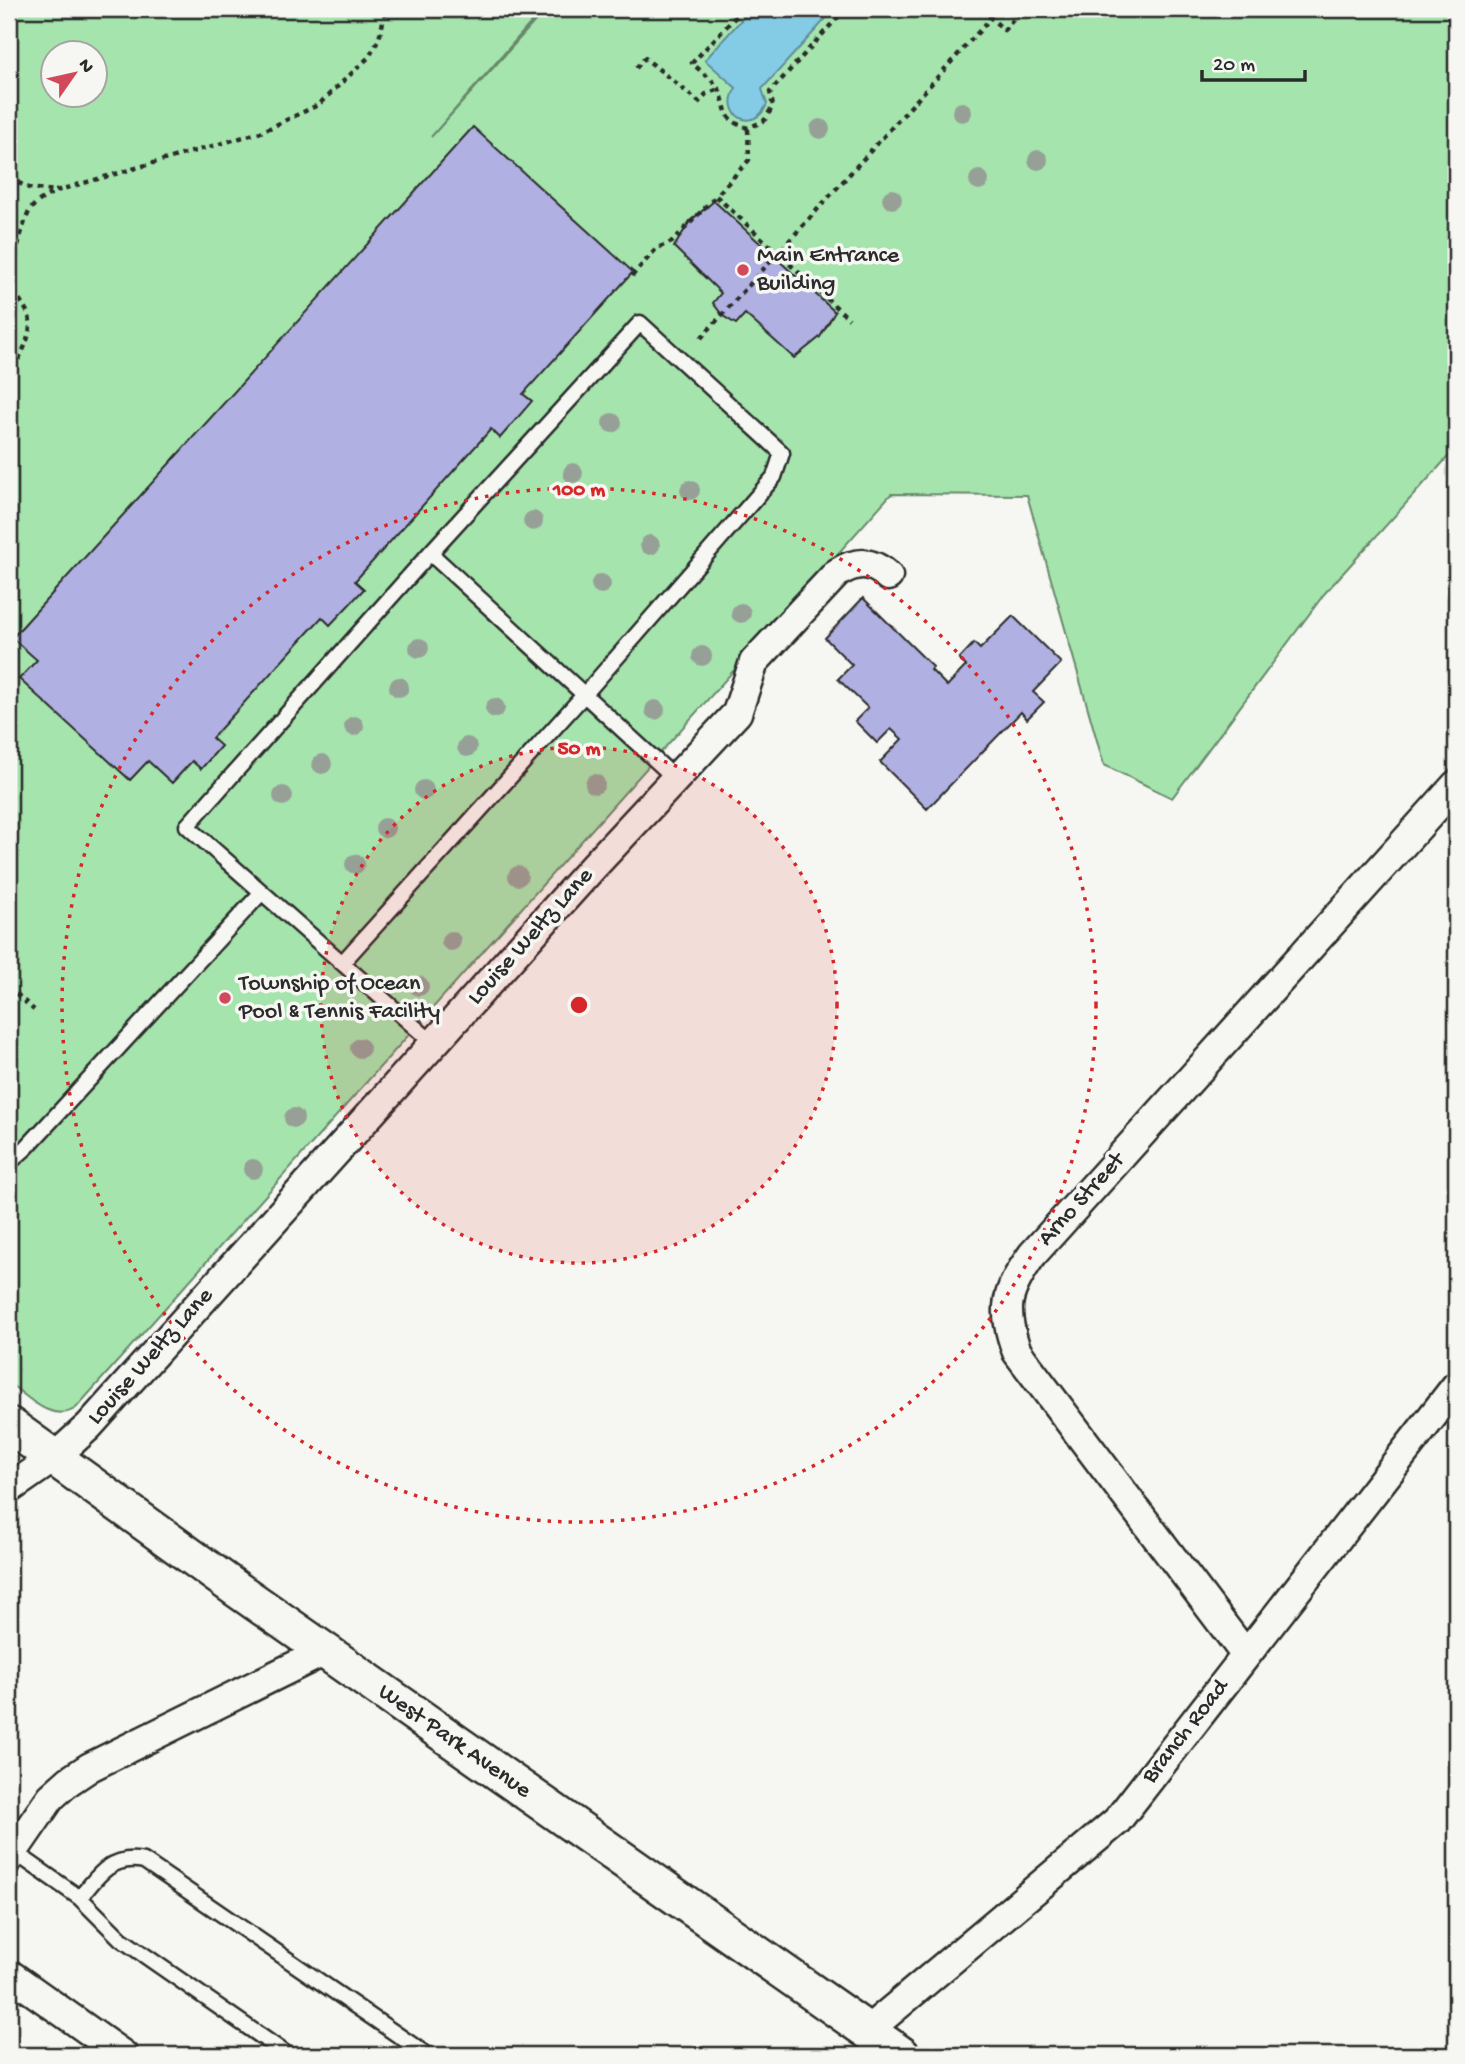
<svg xmlns="http://www.w3.org/2000/svg" width="1465" height="2064" font-family="'Gochi Hand',sans-serif">
<style>
.green{fill:#a5e5ad;stroke:#68886c;stroke-width:2;fill-rule:evenodd}
.water{fill:#84cce5;stroke:#608c9b;stroke-width:2}
.building{fill:#b0b1e2;stroke:#2b2b2b;stroke-width:2}
.lines{fill:none;stroke-linecap:round;stroke-linejoin:round}
.service-casing{stroke:#2b2b2b;stroke-width:19}
.minor-casing{stroke:#2b2b2b;stroke-width:33}
.tertiary-casing{stroke:#2b2b2b;stroke-width:40}
.path{stroke:#2b2b2b;stroke-width:4.5;stroke-dasharray:5 5;stroke-linecap:butt}
.service{stroke:#f6f6f2;stroke-width:14}
.minor{stroke:#f6f6f2;stroke-width:28}
.tertiary{stroke:#f6f6f2;stroke-width:35}
.tree{fill:#97a097}
.ring{fill:none;stroke:#d62828;stroke-width:3.5;stroke-dasharray:3.5 7}
.poi-dot{fill:#d1495b;stroke:#f6f6f2;stroke-width:2.5}
.labels{text-anchor:middle;dominant-baseline:central;stroke-width:7;stroke-linejoin:round;paint-order:stroke}
.poi-label{font-size:24px;fill:#2b2b2b;stroke:#f6f6f2;text-anchor:start}
.street-label{font-size:24px;fill:#2b2b2b;stroke:#f6f6f2}
.centre{fill:#d62828;stroke:#f6f6f2;stroke-width:3.5}
.ring-label{font-size:21px;text-anchor:middle;font-weight:bold;fill:#d62828;stroke:#f6f6f2;stroke-width:7;stroke-linejoin:round;paint-order:stroke}
</style>
<rect width="100%" height="100%" fill="#f6f6f2"/>
<filter id="ink" filterUnits="userSpaceOnUse"><feTurbulence type="fractalNoise" baseFrequency=".0143" numOctaves="2"/><feDisplacementMap in="SourceGraphic" scale="14" xChannelSelector="R" yChannelSelector="G"/><feConvolveMatrix kernelMatrix="1 2 1 2 8 2 1 2 1" color-interpolation-filters="sRGB"/></filter>
<g filter="url(#ink)">
<!-- green -->
<path class="green" d="M 9,9 L 543,9 L 431,137 L 546,9 L 1456,9 L 1456,448 L 1325,593 L 1172,798 L 1104,765 L 1027,495 L 891,494 L 76,1408 C 52,1424 27,1396 9,1383 ZM 52,52 L 94,52 L 94,94 L 52,94 Z"/>
<!-- water -->
<path class="water" d="M 751,9 L 824,9 L 830,14 L 762,89 L 767,104 C 754,135 719,115 736,88 L 705,60 Z"/>
<!-- building -->
<path class="building" d="M 473,127 L 633,272 L 523,394 L 532,401 L 500,438 L 491,429 L 355,581 L 364,589 L 330,625 L 322,617 L 212,738 L 221,746 L 201,769 L 192,761 L 172,783 L 148,761 L 130,780 L 19,679 L 37,660 L 12,638 Z
M 714,201 L 835,312 L 820,337 L 794,358 L 745,314 L 736,324 L 723,316 L 713,303 L 721,293 L 674,247 L 690,221 Z
M 863,598 L 933,667 L 931,670 L 947,686 L 966,666 L 959,659 L 974,643 L 980,649 L 1013,616 L 1061,663 L 1033,692 L 1044,702 L 1027,719 L 1021,712 L 927,809 L 880,762 L 902,739 L 891,729 L 877,743 L 855,721 L 868,708 L 838,679 L 852,665 L 825,638 Z"/>
<g class="lines">
<!-- service casing -->
<g class="service-casing">
<path id="service" d="M 430,553 L 676,779
M 342,963 L 584,695 L 774,477 L 782,453 L 640,323 L 430,553 L 187,826 L 434,1044
M 9,1163 L 26,1148 L 262,892
M 13,1851 L 80,1898 L 121,1939 L 288,2055
M 80,1898 C 97,1876 112,1854 144,1861 L 427,2055"/>
</g>
<!-- minor casing -->
<g class="minor-casing">
<path id="minor" d="M 9,1489 L 55,1457 L 89,1426 L 592,868 L 737,713 L 754,662 L 837,573 C 856,561 871,560 888,576
M 1245,1654 L 1017,1352 C 1001,1308 1006,1292 1032,1255 L 1456,785
M 9,1858 L 51,1797 L 69,1781 L 90,1767 L 325,1651
M 9,1974 L 123,2055
M 867,2031 L 1117,1821 L 1456,1386"/>
</g>
<!-- tertiary casing -->
<g class="tertiary-casing">
<path id="tertiary" d="M 9,1425 L 235,1588 L 902,2055"/>
</g>
<!-- path -->
<path class="path" d="M 743,9 L 692,63 C 700,71 715,81 720,91 C 728,112 722,120 748,128 L 764,121 L 773,106 L 770,92 L 839,16 L 831,9
M 981,9 L 1004,30 L 1023,9
M 636,68 L 645,58 L 699,102 L 706,94 L 719,89
M 748,129 L 749,160 L 716,196 L 849,319
M 9,178 L 29,188 L 55,191
M 9,261 L 17,246
M 632,276 L 657,248 L 672,242 L 716,196
M 701,338 L 991,18
M 9,377 C 17,362 31,340 30,322 C 29,309 18,301 14,288 C 10,272 22,224 30,210 C 36,201 47,196 56,191 L 261,132 L 318,105 L 369,57 L 379,39 L 386,9
M 9,483 C 13,505 16,526 9,547
M 9,987 L 34,1010"/>
<!-- service -->
<use href="#service" class="service"/>
<!-- minor -->
<use href="#minor" class="minor"/>
<!-- tertiary -->
<use href="#tertiary" class="tertiary"/>
</g>
<!-- trees -->
<g class="tree">
<circle cx="962" cy="112" r="10"/>
<circle cx="820" cy="129" r="10"/>
<circle cx="1038" cy="160" r="10"/>
<circle cx="979" cy="180" r="10"/>
<circle cx="892" cy="199" r="10"/>
<circle cx="612" cy="423" r="10"/>
<circle cx="573" cy="473" r="10"/>
<circle cx="690" cy="490" r="10"/>
<circle cx="533" cy="521" r="10"/>
<circle cx="650" cy="545" r="10"/>
<circle cx="601" cy="584" r="10"/>
<circle cx="741" cy="613" r="10"/>
<circle cx="419" cy="648" r="10"/>
<circle cx="702" cy="656" r="10"/>
<circle cx="399" cy="687" r="10"/>
<circle cx="495" cy="708" r="10"/>
<circle cx="655" cy="710" r="10"/>
<circle cx="354" cy="726" r="10"/>
<circle cx="467" cy="747" r="10"/>
<circle cx="322" cy="764" r="10"/>
<circle cx="595" cy="784" r="10"/>
<circle cx="424" cy="790" r="10"/>
<circle cx="283" cy="796" r="10"/>
<circle cx="385" cy="828" r="10"/>
<circle cx="355" cy="864" r="10"/>
<circle cx="518" cy="876" r="10"/>
<circle cx="451" cy="941" r="10"/>
<circle cx="419" cy="986" r="10"/>
<circle cx="360" cy="1048" r="10"/>
<circle cx="294" cy="1118" r="10"/>
<circle cx="253" cy="1169" r="10"/>
</g>
</g>
<!-- distance rings -->
<circle cx="579" cy="1005" r="258" fill="#d62828" fill-opacity=".12"/>
<g class="ring">
<circle cx="579" cy="1005" r="258"/>
<circle cx="579" cy="1005" r="517"/>
</g>
<!-- markers -->
<g class="poi-dot">
<circle cx="743" cy="270" r="7"/>
<circle cx="225" cy="998" r="7"/>
</g>
<g class="labels">
<!-- poi labels -->
<g class="poi-label">
<text x="757" y="256">Main Entrance<tspan x="757" dy="28">Building</tspan></text>
<text x="239" y="984">Township of Ocean<tspan x="239" dy="28">Pool &amp; Tennis Facility</tspan></text>
</g>
<!-- street labels -->
<g class="street-label">
<text transform="translate(531 937) rotate(-48)">Louise Weltz Lane</text>
<text transform="translate(1082 1200) rotate(-48)">Arno Street</text>
<text transform="translate(151 1357) rotate(-48)">Louise Weltz Lane</text>
<text transform="translate(1186 1732) rotate(-52)">Branch Road</text>
<text transform="translate(454 1742) rotate(35)">West Park Avenue</text>
</g>
</g>
<circle cx="579" cy="1005" r="10" class="centre"/>
<g class="ring-label">
<text x="579" y="495">100 m</text>
<text x="579" y="754">50 m</text>
</g>
<!-- margin -->
<rect width="1465" height="2064" fill="none" stroke="#f6f6f2" stroke-width="35"/>
<rect x="18" y="18" width="1430" height="2029" fill="none" stroke="#2b2b2b" stroke-width="2.5" filter="url(#ink)"/>
<!-- north arrow -->
<g transform="translate(74 74) rotate(56)"><circle r="33" fill="#f6f6f2" stroke="#a5a5a2" stroke-width="2"/>
<path d="M0-5L12 26L0 18L-12 26Z" fill="#d1495b"/>
<text y="-10" font-size="19" font-weight="bold" text-anchor="middle" fill="#2b2b2b">N</text>
</g>
<!-- scale -->
<path d="M1202 70v10h103v-10" fill="none" stroke="#2b2b2b" stroke-width="3.5"/>
<text x="1213" y="70" font-size="21" fill="#2b2b2b" stroke="#f6f6f2" stroke-width="5" paint-order="stroke">20 m</text>
</svg>
